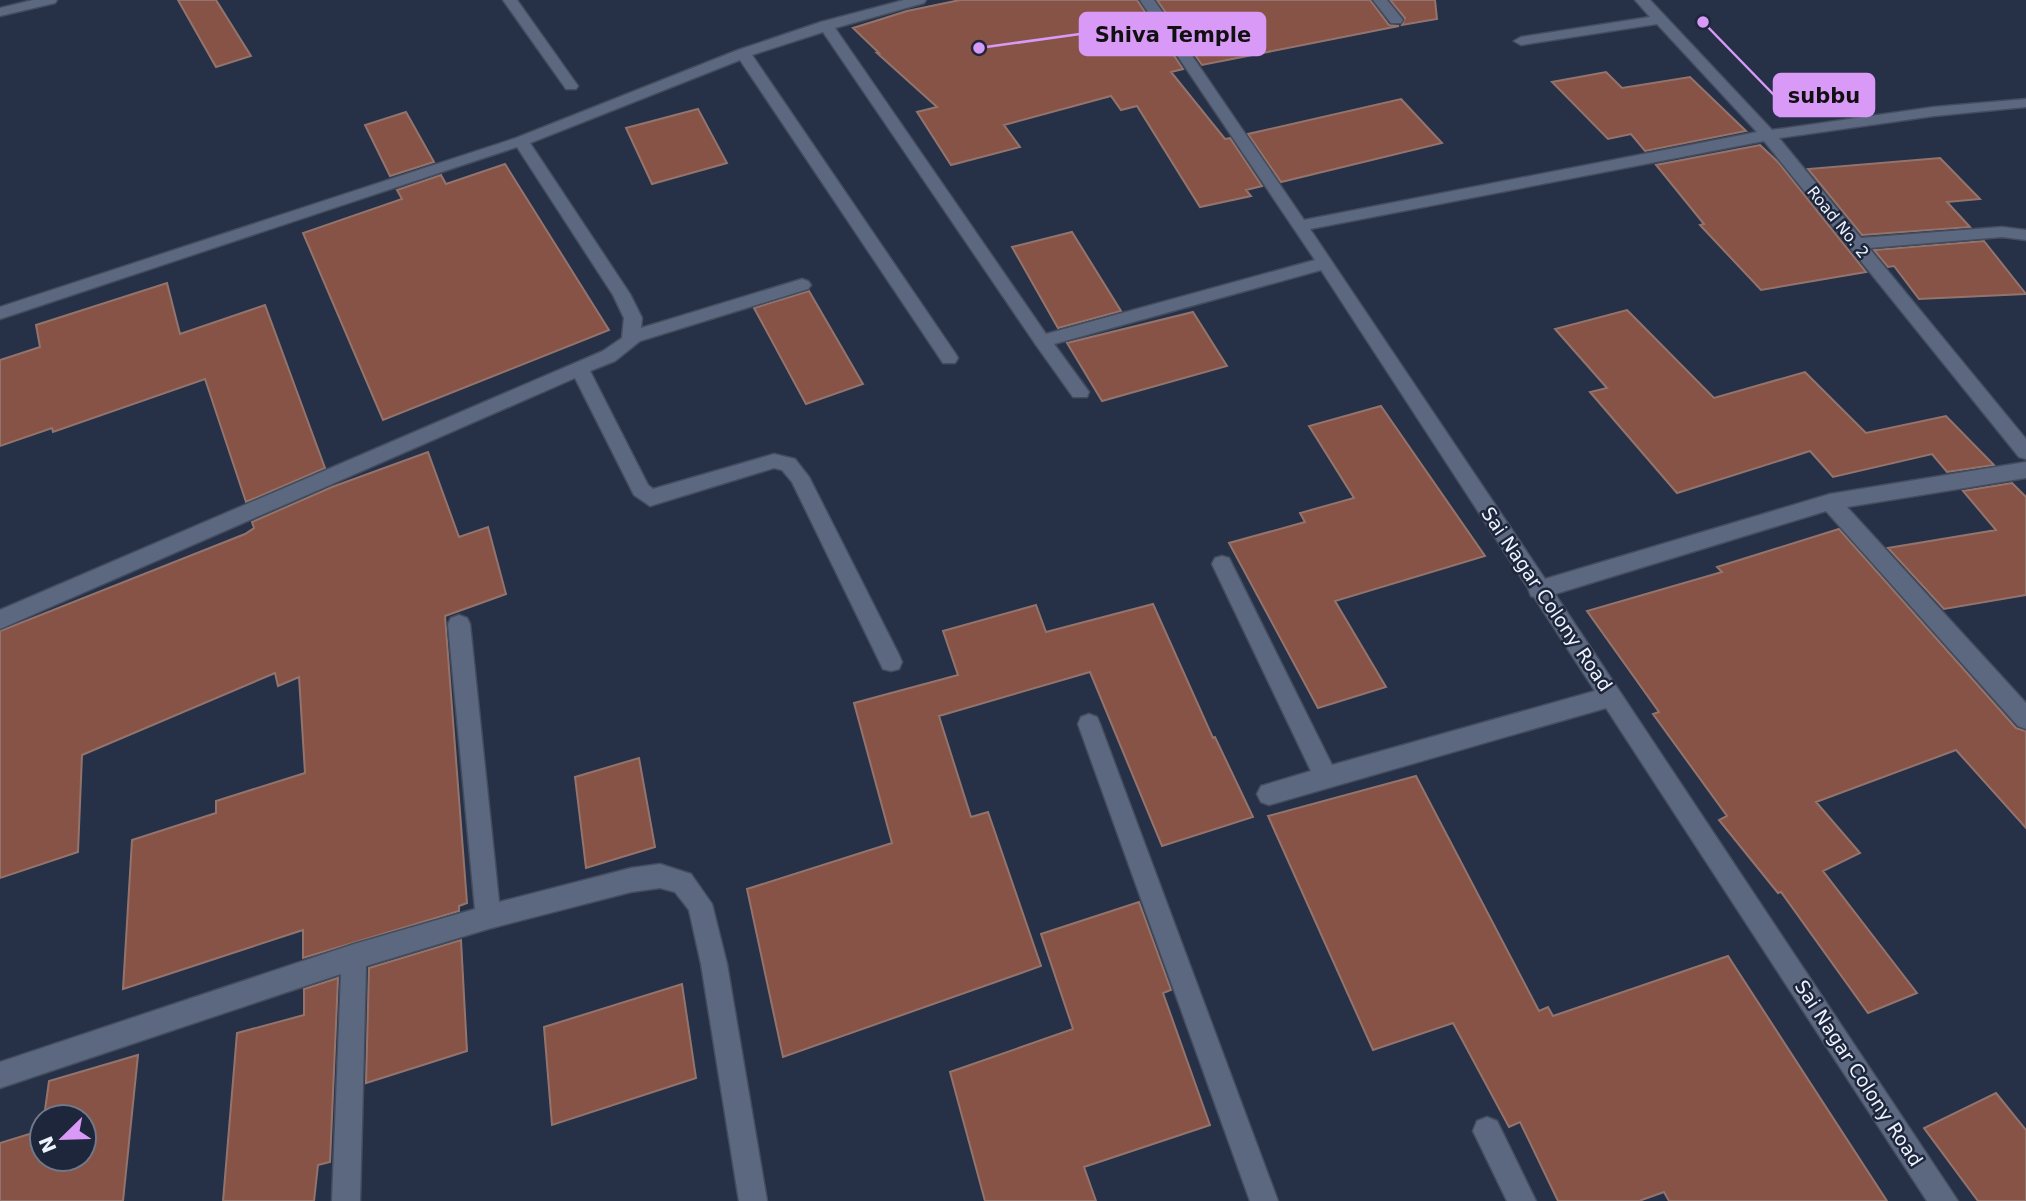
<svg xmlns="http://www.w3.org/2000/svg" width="2026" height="1201" font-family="'DejaVu Sans',sans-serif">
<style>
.building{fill:#885347;stroke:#93746d;stroke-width:2}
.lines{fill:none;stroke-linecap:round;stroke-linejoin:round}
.street-casing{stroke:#444d5e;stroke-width:3}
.street{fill:#5c6880;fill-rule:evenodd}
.labels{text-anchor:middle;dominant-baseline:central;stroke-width:5;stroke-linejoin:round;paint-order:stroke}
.far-street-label{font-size:16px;fill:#edf3fe;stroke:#1d263b}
.street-label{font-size:19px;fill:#edf3fe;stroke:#1d263b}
.leader{fill:none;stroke:#d99af7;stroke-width:2.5}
.callout-dot{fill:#d99af7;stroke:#1d263b;stroke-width:2.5}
.callout{fill:#d99af7;stroke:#d99af7;stroke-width:2.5}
.callout-label{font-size:21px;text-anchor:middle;font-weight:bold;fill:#111}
</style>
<rect width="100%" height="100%" fill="#263046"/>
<!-- building -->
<path class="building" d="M 178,0 L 216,0 L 251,56 L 216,67 Z
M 960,0 L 1137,0 L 1183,69 L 1171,72 L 1225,139 L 1230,138 L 1262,186 L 1246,190 L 1251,196 L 1200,207 L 1137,106 L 1121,110 L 1111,96 L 1004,125 L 1020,147 L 951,165 L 917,112 L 937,107 L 877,53 L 879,53 L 853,28 L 907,11 Z
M 1157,0 L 1370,0 L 1389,25 L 1399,26 L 1202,65 Z
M 1390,0 L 1435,0 L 1437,19 L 1402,25 L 1405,18 Z
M 1606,72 L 1622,88 L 1690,77 L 1746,131 L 1645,151 L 1631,134 L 1608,139 L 1552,82 Z
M 1401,99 L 1442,143 L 1281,182 L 1248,134 Z
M 698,109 L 727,163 L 652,184 L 626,128 Z
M 406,112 L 434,162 L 390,176 L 365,125 Z
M 1760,145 L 1778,162 L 1866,272 L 1761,290 L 1700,225 L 1704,224 L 1656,165 Z
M 1940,158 L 1980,199 L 1947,202 L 1970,227 L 1862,235 L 1808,169 Z
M 505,164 L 609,330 L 383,420 L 303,233 L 402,199 L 397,190 L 441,175 L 446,184 Z
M 1072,232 L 1121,311 L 1058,328 L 1012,247 Z
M 1984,241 L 2026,294 L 1919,299 L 1894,266 L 1888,267 L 1874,250 Z
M 167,283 L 180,334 L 265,305 L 325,468 L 246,502 L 205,379 L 53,432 L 52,428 L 0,446 L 0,360 L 40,347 L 36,325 Z
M 809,291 L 863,384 L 806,404 L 754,308 Z
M 1627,310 L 1714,398 L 1805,372 L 1866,433 L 1946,416 L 1994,465 L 1947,472 L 1932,454 L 1833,477 L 1810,451 L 1677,493 L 1590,392 L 1607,388 L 1555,329 Z
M 1193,312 L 1227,366 L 1102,401 L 1067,343 Z
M 1381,406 L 1485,556 L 1335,601 L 1386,687 L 1318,708 L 1229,543 L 1305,522 L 1300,513 L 1354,498 L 1309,426 Z
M 428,452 L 459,537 L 488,527 L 506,594 L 445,616 L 467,903 L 459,906 L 459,911 L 303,958 L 303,930 L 123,989 L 132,840 L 216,813 L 216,801 L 305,773 L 299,677 L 278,686 L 275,673 L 82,755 L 78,852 L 0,878 L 0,631 L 245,534 L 254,528 L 252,522 L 332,487 Z
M 2012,483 L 2026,497 L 2026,595 L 1944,609 L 1888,548 L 1996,530 L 1963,491 Z
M 1839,529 L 2016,728 L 2026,731 L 2026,828 L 1956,750 L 1816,802 L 1860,853 L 1823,871 L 1917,993 L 1868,1013 L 1781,892 L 1778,893 L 1719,820 L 1727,816 L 1653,714 L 1659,712 L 1587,611 L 1722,572 L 1717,567 Z
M 1153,604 L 1213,738 L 1215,737 L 1253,817 L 1162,846 L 1090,672 L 939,716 L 971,817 L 988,812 L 1041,966 L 783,1057 L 747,889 L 892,843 L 854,703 L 958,675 L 943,631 L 1036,605 L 1046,632 Z
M 639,758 L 655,847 L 586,868 L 575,777 Z
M 1416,776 L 1539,1011 L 1548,1007 L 1553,1016 L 1728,956 L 1887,1201 L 1669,1201 L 1664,1192 L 1639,1201 L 1558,1201 L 1520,1122 L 1509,1127 L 1453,1023 L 1373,1050 L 1268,816 Z
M 1139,902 L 1171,990 L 1163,993 L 1210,1125 L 1084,1167 L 1096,1201 L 985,1201 L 950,1072 L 1073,1029 L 1041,934 Z
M 461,940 L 467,1051 L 366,1083 L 369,968 Z
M 338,978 L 330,1162 L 318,1165 L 314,1201 L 223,1201 L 237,1033 L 304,1015 L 304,989 Z
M 682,984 L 696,1078 L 552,1125 L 544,1027 Z
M 138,1055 L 123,1201 L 0,1201 L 0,1143 L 42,1130 L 42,1159 L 84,1159 L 84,1117 L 44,1117 L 49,1081 Z
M 1996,1093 L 2026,1130 L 2026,1201 L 1978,1201 L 1924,1128 Z"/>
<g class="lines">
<!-- street casing -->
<g class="street-casing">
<path id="street" d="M 33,0 L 57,0 L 55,3 L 0,16 L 0,8 Z
M 503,0 L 517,0 L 578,86 L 576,89 L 566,89 Z
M 904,0 L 926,0 L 924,3 L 835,28 L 1046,334 L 1315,260 L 1140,0 L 1154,0 L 1304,220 L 1757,132 L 1657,24 L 1521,45 L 1514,41 L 1521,37 L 1650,17 L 1635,0 L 1650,0 L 1772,130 L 1934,107 L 2026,99 L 2026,107 L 1934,116 L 1779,138 L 1861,238 L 2002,227 L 2026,230 L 2026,240 L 2002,237 L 1869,248 L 2026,439 L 2026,459 L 2019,457 L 1764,141 L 1310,229 L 1545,579 L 1830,494 L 2026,462 L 2026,478 L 1847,507 L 2026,703 L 2026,729 L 2018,726 L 1826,511 L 1555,594 L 1958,1201 L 1927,1201 L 1606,708 L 1269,805 L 1261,802 L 1257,794 L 1261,786 L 1311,771 L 1212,564 L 1215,558 L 1222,556 L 1229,558 L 1332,765 L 1595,691 L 1534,597 L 1531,596 L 1528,588 L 1321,270 L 1054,344 L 1089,392 L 1087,397 L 1073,397 L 1036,345 L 823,32 L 752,55 L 955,353 L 958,358 L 955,363 L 943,363 L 740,60 L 530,143 L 630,294 L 642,318 L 641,328 L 802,279 L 808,281 L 811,285 L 808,289 L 640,341 L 615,361 L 590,371 L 648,485 L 653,489 L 774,454 L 795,459 L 809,477 L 899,655 L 902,662 L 899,669 L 891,671 L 883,669 L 792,482 L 782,470 L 774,468 L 650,506 L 634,495 L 575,378 L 0,629 L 0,610 L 603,351 L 622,338 L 624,318 L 613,295 L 517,147 L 0,319 L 0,307 L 516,138 L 738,50 L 821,22 Z
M 1373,0 L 1387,0 L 1403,20 L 1401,23 L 1391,23 Z
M 459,615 L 467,618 L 470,624 L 499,902 L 631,868 L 660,864 L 691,874 L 712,904 L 727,964 L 767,1201 L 739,1201 L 701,964 L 689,910 L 675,892 L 660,888 L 631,892 L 488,929 L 366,966 L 360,1201 L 332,1201 L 341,974 L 0,1088 L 0,1062 L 354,944 L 475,909 L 448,624 L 451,618 Z
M 1089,714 L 1097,717 L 1100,724 L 1278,1201 L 1250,1201 L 1078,724 L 1081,717 Z
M 1487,1117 L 1497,1121 L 1536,1201 L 1507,1201 L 1473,1131 L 1477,1121 Z"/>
</g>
<!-- street -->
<use href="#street" class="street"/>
</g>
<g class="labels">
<!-- far-street labels -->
<g class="far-street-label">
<text transform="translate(1838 222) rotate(51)">Road No. 2</text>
</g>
<!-- street labels -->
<g class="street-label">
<text transform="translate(1547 599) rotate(56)">Sai Nagar Colony Road</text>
<text transform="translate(1859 1073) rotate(57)">Sai Nagar Colony Road</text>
</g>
</g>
<!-- callouts -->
<path class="leader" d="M979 48L1080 34M1703 22L1774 95"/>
<g class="callout-dot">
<circle cx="979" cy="48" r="7"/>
<circle cx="1703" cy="22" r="7"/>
</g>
<g class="callout">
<rect x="1080" y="13" width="185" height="42" rx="7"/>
<rect x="1774" y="74" width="100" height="42" rx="7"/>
</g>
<g class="callout-label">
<text x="1173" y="42">Shiva Temple</text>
<text x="1824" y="103">subbu</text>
</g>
<!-- north arrow -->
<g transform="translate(63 1138) rotate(247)"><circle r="33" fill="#1d263b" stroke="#707889" stroke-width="2"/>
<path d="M0-5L12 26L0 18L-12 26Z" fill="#d99af7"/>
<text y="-10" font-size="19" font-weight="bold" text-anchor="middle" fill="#edf3fe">N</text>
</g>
</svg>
